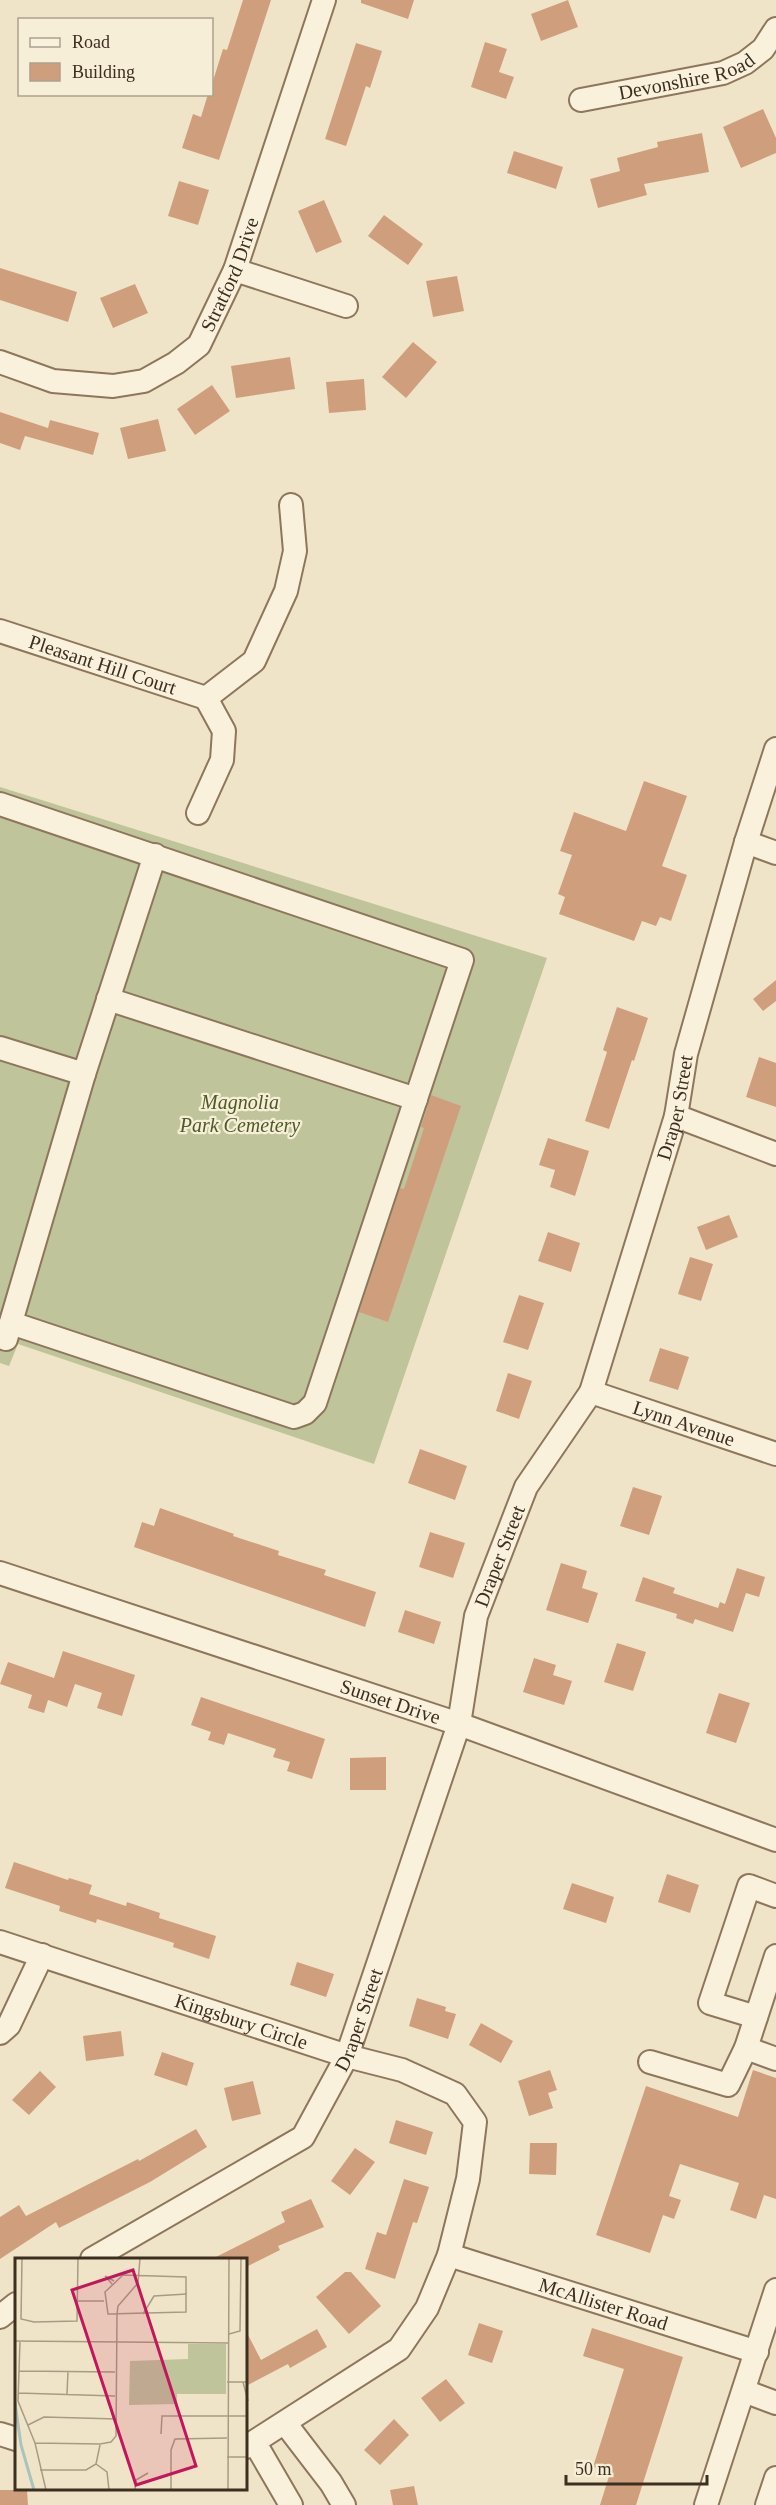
<svg xmlns="http://www.w3.org/2000/svg" width="776" height="2505" font-family="Georgia,serif">
<style>
.cemetery{fill:#bfc49a}
.building{fill:#cf9f7d}
.lines{fill:none;stroke-linecap:round;stroke-linejoin:round}
.minor-casing{stroke:#8d765c;stroke-width:26}
.minor{stroke:#faf1dc;stroke-width:22}
.labels{text-anchor:middle;dominant-baseline:central;stroke-width:4.5;stroke-linejoin:round;paint-order:stroke}
.street-label{font-size:20px;fill:#3d2e20;stroke:#f7eed8}
.park-label{font-size:20px;font-style:italic;fill:#4d5a26;stroke:#f7eed8}
.inset-river{fill:none;stroke:#a9c4bc;stroke-width:3}
.inset-road{fill:none;stroke:#a89b85;stroke-width:1.5}
.view{fill:#c2185b;fill-opacity:0.15;stroke:#c2185b;stroke-width:3}
.inset-edge{fill:none;stroke:#3d2e20;stroke-width:3}
</style>
<rect width="100%" height="100%" fill="#f0e4c8"/>
<!-- cemetery -->
<path class="cemetery" d="M 0,787 L 547,958 L 374,1464 L 18,1344 L 9,1366 L 0,1363 Z"/>
<!-- building -->
<path class="building" d="M 243,0 L 271,0 L 219,160 L 182,148 L 193,114 L 201,117 L 208,94 L 212,94 L 212,84 L 223,49 L 227,50 Z
M 361,0 L 414,0 L 408,19 L 361,3 Z
M 568,0 L 578,27 L 541,41 L 531,14 Z
M 485,42 L 507,49 L 499,72 L 514,77 L 506,99 L 471,87 Z
M 356,43 L 382,51 L 370,88 L 366,86 L 346,146 L 325,139 Z
M 763,109 L 776,138 L 776,153 L 741,168 L 723,127 Z
M 702,133 L 709,172 L 644,184 L 647,195 L 598,208 L 590,179 L 620,171 L 617,158 L 658,147 L 657,142 Z
M 514,151 L 563,167 L 556,189 L 507,173 Z
M 179,181 L 209,190 L 198,225 L 168,216 Z
M 324,200 L 342,242 L 316,253 L 298,211 Z
M 384,215 L 423,244 L 408,265 L 368,236 Z
M 0,268 L 77,292 L 68,322 L 0,300 Z
M 457,276 L 464,311 L 433,317 L 426,281 Z
M 135,284 L 148,313 L 113,328 L 100,298 Z
M 413,342 L 437,362 L 406,398 L 382,377 Z
M 290,357 L 295,389 L 236,398 L 231,366 Z
M 364,379 L 366,410 L 329,413 L 326,382 Z
M 212,385 L 230,411 L 195,435 L 177,409 Z
M 0,412 L 48,428 L 50,420 L 99,433 L 93,455 L 25,436 L 20,450 L 0,443 Z
M 158,419 L 166,451 L 128,459 L 120,428 Z
M 644,781 L 687,796 L 662,866 L 687,875 L 671,921 L 660,917 L 656,926 L 642,921 L 634,941 L 559,914 L 565,897 L 558,894 L 572,855 L 560,851 L 574,812 L 626,831 Z
M 776,980 L 776,1001 L 763,1011 L 753,999 Z
M 617,1007 L 648,1018 L 634,1061 L 632,1060 L 609,1129 L 585,1121 L 607,1052 L 603,1050 Z
M 759,1057 L 776,1063 L 776,1107 L 746,1097 Z
M 431,1095 L 461,1106 L 388,1322 L 359,1312 L 400,1188 L 404,1189 L 424,1128 L 421,1127 Z
M 548,1138 L 589,1151 L 575,1196 L 550,1187 L 555,1170 L 539,1165 Z
M 729,1215 L 738,1237 L 706,1250 L 697,1227 Z
M 548,1232 L 580,1243 L 571,1272 L 538,1261 Z
M 690,1257 L 713,1264 L 701,1301 L 678,1294 Z
M 519,1295 L 544,1303 L 528,1350 L 503,1342 Z
M 660,1348 L 689,1357 L 678,1390 L 649,1381 Z
M 508,1373 L 532,1381 L 519,1419 L 496,1411 Z
M 420,1449 L 467,1466 L 455,1500 L 408,1483 Z
M 633,1487 L 662,1496 L 649,1535 L 620,1526 Z
M 160,1508 L 234,1534 L 233,1536 L 279,1551 L 278,1555 L 326,1570 L 324,1575 L 376,1592 L 365,1627 L 134,1547 L 142,1522 L 154,1526 Z
M 430,1532 L 465,1543 L 453,1578 L 419,1567 Z
M 561,1563 L 587,1571 L 582,1588 L 598,1593 L 588,1623 L 546,1610 Z
M 737,1568 L 765,1577 L 759,1597 L 746,1593 L 733,1632 L 695,1619 L 693,1624 L 676,1618 L 677,1614 L 635,1601 L 643,1577 L 675,1588 L 673,1593 L 718,1608 L 720,1602 L 725,1604 Z
M 405,1610 L 441,1622 L 434,1644 L 398,1632 Z
M 617,1643 L 646,1652 L 633,1691 L 604,1682 Z
M 63,1651 L 135,1675 L 122,1716 L 97,1708 L 102,1693 L 75,1684 L 67,1707 L 48,1700 L 44,1713 L 28,1708 L 32,1695 L 0,1684 L 8,1662 L 54,1678 Z
M 534,1658 L 556,1665 L 553,1675 L 572,1681 L 564,1705 L 523,1692 Z
M 719,1693 L 750,1703 L 736,1743 L 706,1733 Z
M 201,1697 L 325,1739 L 312,1779 L 287,1771 L 290,1762 L 273,1757 L 276,1749 L 228,1733 L 224,1745 L 208,1740 L 211,1732 L 191,1725 Z
M 386,1757 L 386,1790 L 350,1790 L 350,1758 Z
M 14,1862 L 68,1880 L 69,1878 L 92,1885 L 89,1894 L 126,1906 L 127,1902 L 160,1913 L 159,1918 L 216,1936 L 209,1959 L 173,1947 L 174,1943 L 97,1919 L 96,1923 L 59,1911 L 60,1906 L 5,1888 Z
M 667,1874 L 699,1885 L 690,1913 L 658,1902 Z
M 572,1883 L 614,1897 L 606,1923 L 563,1909 Z
M 297,1962 L 334,1974 L 326,1997 L 290,1985 Z
M 417,1998 L 446,2007 L 445,2011 L 456,2014 L 448,2039 L 409,2026 Z
M 481,2023 L 513,2041 L 501,2063 L 469,2045 Z
M 121,2031 L 124,2056 L 86,2061 L 83,2036 Z
M 162,2052 L 194,2063 L 187,2086 L 154,2075 Z
M 550,2070 L 557,2090 L 548,2093 L 553,2108 L 529,2116 L 518,2081 Z
M 753,2070 L 776,2078 L 776,2199 L 764,2195 L 756,2219 L 730,2210 L 739,2183 L 680,2164 L 669,2196 L 681,2200 L 674,2219 L 663,2215 L 650,2253 L 596,2235 L 646,2086 L 738,2117 Z
M 40,2071 L 56,2087 L 29,2115 L 12,2100 Z
M 253,2081 L 261,2114 L 232,2121 L 224,2088 Z
M 396,2120 L 433,2132 L 426,2155 L 389,2143 Z
M 196,2129 L 207,2147 L 150,2182 L 59,2228 L 56,2222 L 0,2259 L 0,2217 L 19,2205 L 26,2216 L 138,2159 L 139,2161 Z
M 530,2143 L 557,2143 L 556,2175 L 529,2174 Z
M 355,2148 L 375,2162 L 350,2195 L 331,2181 Z
M 404,2179 L 429,2187 L 417,2223 L 413,2222 L 395,2279 L 365,2269 L 377,2232 L 386,2235 Z
M 311,2199 L 324,2227 L 278,2246 L 280,2250 L 246,2267 L 246,2259 L 212,2259 L 285,2222 L 281,2212 Z
M 345,2272 L 351,2272 L 381,2306 L 349,2334 L 316,2297 Z
M 479,2323 L 503,2331 L 492,2363 L 468,2355 Z
M 592,2328 L 683,2357 L 636,2505 L 600,2505 L 610,2473 L 593,2467 L 624,2369 L 583,2356 Z
M 317,2329 L 327,2347 L 290,2368 L 288,2364 L 246,2386 L 246,2331 L 261,2360 Z
M 446,2379 L 465,2403 L 440,2422 L 421,2398 Z
M 394,2419 L 409,2435 L 380,2465 L 364,2450 Z
M 414,2486 L 418,2505 L 393,2505 L 390,2490 Z
M 0,2490 L 27,2490 L 28,2505 L 0,2505 Z"/>
<g class="lines">
<!-- minor casing -->
<g class="minor-casing">
<g id="minor">
<path id="s1" d="M 581,100 L 723,73 L 745,63 L 763,49 L 776,29"/>
<path d="M 235,270 L 346,306"/>
<path id="s2" d="M 0,362 L 53,381 L 113,386 L 144,381 L 176,363 L 199,345 L 235,270 L 324,0"/>
<path id="s3" d="M 0,631 L 206,698 L 254,661 L 286,591 L 295,551 L 291,505"/>
<path d="M 0,804 L 462,960 L 315,1403 L 305,1413 L 294,1417 L 11,1323"/>
<path d="M 198,813 L 222,760 L 224,731 L 206,698"/>
<path d="M 746,842 L 776,853"/>
<path d="M 108,999 L 416,1099"/>
<path d="M 0,1048 L 84,1074"/>
<path d="M 676,1116 L 776,1154"/>
<path d="M 0,1337 L 6,1339 L 84,1074 L 155,855"/>
<path id="s4" d="M 591,1392 L 776,1454"/>
<path id="s5" d="M 0,1573 L 459,1724 L 776,1840"/>
<path id="s6" d="M 0,1942 L 347,2056 L 402,2070 L 455,2094 L 475,2122 L 468,2179 L 449,2255 L 427,2308 L 399,2349 L 246,2447"/>
<path d="M 776,1956 L 746,2048 L 776,2059"/>
<path d="M 756,2017 L 710,2003 L 749,1886 L 776,1896"/>
<path d="M 0,2033 L 9,2025 L 42,1955"/>
<path d="M 650,2062 L 728,2085 L 746,2048"/>
<path id="s7" d="M 449,2255 L 757,2352"/>
<path id="s8" d="M 92,2259 L 303,2137 L 347,2056 L 459,1724 L 476,1616 L 526,1487 L 591,1392 L 676,1116 L 686,1054 L 746,842 L 776,749"/>
<path d="M 0,2317 L 16,2304"/>
<path d="M 744,2391 L 776,2403"/>
<path d="M 285,2423 L 331,2483 L 344,2505"/>
<path d="M 0,2434 L 16,2439"/>
<path d="M 255,2443 L 291,2505"/>
<path d="M 706,2505 L 776,2290"/>
<path d="M 767,2505 L 776,2478"/>
</g>
</g>
<!-- minor -->
<use href="#minor" class="minor"/>
</g>
<g class="labels">
<!-- street labels -->
<g class="street-label">
<text stroke="none"><textPath href="#s1" startOffset="108">Devonshire Road</textPath></text>
<text stroke="none"><textPath href="#s2" startOffset="291">Stratford Drive</textPath></text>
<text stroke="none"><textPath href="#s3" startOffset="108">Pleasant Hill Court</textPath></text>
<text stroke="none"><textPath href="#s8" startOffset="1346">Draper Street</textPath></text>
<text stroke="none"><textPath href="#s4" startOffset="98">Lynn Avenue</textPath></text>
<text stroke="none"><textPath href="#s8" startOffset="860">Draper Street</textPath></text>
<text stroke="none"><textPath href="#s5" startOffset="411">Sunset Drive</textPath></text>
<text stroke="none"><textPath href="#s8" startOffset="374">Draper Street</textPath></text>
<text stroke="none"><textPath href="#s6" startOffset="254">Kingsbury Circle</textPath></text>
<text stroke="none"><textPath href="#s7" startOffset="162">McAllister Road</textPath></text>
</g>
<!-- park labels -->
<g class="park-label">
<text x="240" y="1102">Magnolia<tspan x="240" dy="23">Park Cemetery</tspan></text>
</g>
</g>
<!-- overview -->
<g transform="translate(15 2258)">
<rect width="232" height="232" fill="#f0e4c8"/>
<path d="M 173,86 L 211,86 L 211,136 L 162,136 L 162,146 L 114,147 L 115,103 L 173,101 Z" fill="#bfc49a"/>
<path class="inset-river" d="M 0,145 L 6,187 L 19,232"/>
<path class="inset-road" d="M 7,0 L 6,61 L 19,64 L 62,63 L 63,0M 108,17 L 171,19 L 171,54 L 93,56 L 90,34 ZM 97,26 L 90,18 L 99,23M 63,43 L 89,43M 128,56 L 139,38 L 172,36M 214,76 L 225,73 L 226,0M 0,83 L 213,85M 5,83 L 3,143 L 20,185 L 31,232M 4,113 L 100,114M 212,124 L 233,124M 228,124 L 233,143M 3,135 L 100,138M 52,136 L 53,113M 13,167 L 29,159 L 102,161M 146,176 L 147,158 L 233,158M 20,185 L 85,186 L 96,184 L 101,178 L 102,56 L 103,48 L 123,25 L 125,0M 212,199 L 233,199M 81,206 L 92,214 L 94,232M 25,212 L 71,212 L 81,206 L 85,187M 120,232 L 121,222 L 133,215M 156,232 L 156,192 L 160,181 L 212,180M 213,232 L 214,0"/>
<path class="view" d="M 118,12 L 181,208 L 121,227 L 57,32 Z"/>
<rect width="232" height="232" class="inset-edge"/>
</g>
<!-- legend -->
<rect x="18" y="18" width="195" height="78" fill="#f7eed8" stroke="#ada18e" stroke-width="1.5"/>
<rect x="30" y="38" width="30" height="9" fill="#faf1dc" stroke="#ada18e" stroke-width="1.5"/>
<text x="72" y="48" font-size="18" fill="#3d2e20">Road</text>
<rect x="30" y="63" width="30" height="18" fill="#cf9f7d" stroke="#ada18e" stroke-width="1.5"/>
<text x="72" y="78" font-size="18" fill="#3d2e20">Building</text>
<!-- scale -->
<path d="M566 2475v9h141v-9" fill="none" stroke="#3d2e20" stroke-width="3"/>
<text x="575" y="2475" font-size="18" fill="#3d2e20" stroke="#f7eed8" stroke-width="4.5" paint-order="stroke">50 m</text>
</svg>
